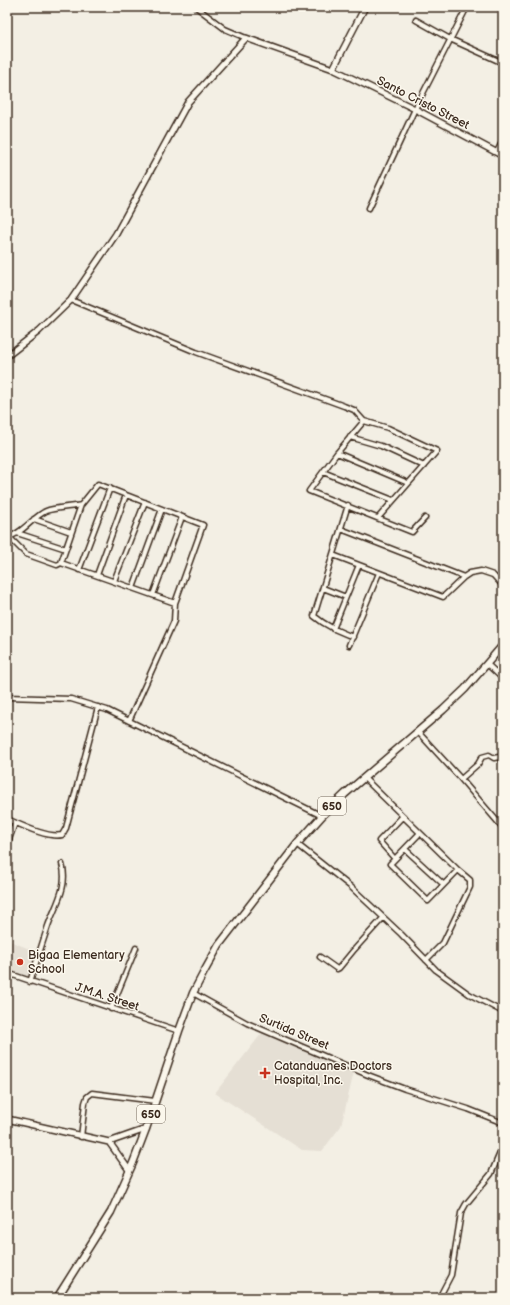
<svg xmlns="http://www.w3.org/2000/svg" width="510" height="1305" font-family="'Balsamiq Sans',sans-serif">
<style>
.built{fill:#e5dfd4}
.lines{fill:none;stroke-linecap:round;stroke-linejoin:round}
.minor-casing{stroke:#3b2a1e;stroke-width:7}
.tertiary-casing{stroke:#3b2a1e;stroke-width:8}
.primary-casing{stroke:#3b2a1e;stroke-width:9}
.minor{stroke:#fbf7ec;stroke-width:4}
.tertiary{stroke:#fbf7ec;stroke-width:5}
.primary{stroke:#fbf7ec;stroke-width:6}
.poi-dot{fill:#c8321e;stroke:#fbf7ec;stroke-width:1.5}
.labels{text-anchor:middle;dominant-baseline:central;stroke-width:3;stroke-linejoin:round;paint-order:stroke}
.shield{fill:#fbf7ec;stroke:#75685c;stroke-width:1}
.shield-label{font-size:11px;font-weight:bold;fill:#3b2a1e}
.street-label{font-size:12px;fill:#3b2a1e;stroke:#fbf7ec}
.poi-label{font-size:12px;fill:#3b2a1e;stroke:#fbf7ec;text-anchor:start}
</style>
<rect width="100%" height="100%" fill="#f3efe4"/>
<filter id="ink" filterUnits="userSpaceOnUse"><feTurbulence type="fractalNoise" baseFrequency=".025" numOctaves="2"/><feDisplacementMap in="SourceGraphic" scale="8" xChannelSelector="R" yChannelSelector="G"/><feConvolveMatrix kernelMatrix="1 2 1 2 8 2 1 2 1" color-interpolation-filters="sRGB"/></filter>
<g filter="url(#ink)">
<!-- built -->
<path class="built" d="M 7,940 L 37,952 L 28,979 L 7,971 Z
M 262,1033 L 354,1072 L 341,1126 L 322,1151 L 302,1150 L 215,1093 Z"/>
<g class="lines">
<!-- minor casing -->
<g class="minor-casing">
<path id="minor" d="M 196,7 L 225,29 L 246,38
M 416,20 L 450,39 L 503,63
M 497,152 L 503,140
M 369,208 L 415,109 L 467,7
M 71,300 L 196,352 L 344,406 L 354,410 L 364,421
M 350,437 L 381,446 L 424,466
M 337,453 L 408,483
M 323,472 L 393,500
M 348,505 L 314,616 C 326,626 338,631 353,637
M 378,518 L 437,451 L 388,428 L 364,421 L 337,453 L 309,491 L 412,532 L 425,518
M 34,519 L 71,532
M 341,529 L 464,577
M 17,533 L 66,549
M 7,537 C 20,536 34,516 46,511 C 54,508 72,507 81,505
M 10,538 L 26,554 L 57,565 L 61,563 L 175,603
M 333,555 L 443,597 L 464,577 L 470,573 L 481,571 L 493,575 L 503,586
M 61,563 L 81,505 L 98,484 L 203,525 L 175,603 L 174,621 L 129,721
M 79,570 L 110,488
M 97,575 L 126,495
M 114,581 L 145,502
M 133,588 L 162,509
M 323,588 L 346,597
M 153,595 L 182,517
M 333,629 L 359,565
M 349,645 L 379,573
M 487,664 L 503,679
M 7,697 L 71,699 L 107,710 L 322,816
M 418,732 L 461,779 L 503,828
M 364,778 L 458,870 L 470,880 L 470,887 L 443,943 L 426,960
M 461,779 L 478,764 L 482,757 L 489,755 L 494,758 L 499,757 L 503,762
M 7,819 C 21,825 47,838 62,835 L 66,828 L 98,707
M 420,833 L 390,864 L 428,901 L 458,870
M 297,844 L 351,887 L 401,934 L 436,970 L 469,994 L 503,1012
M 7,845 L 15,823
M 405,849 L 443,884
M 395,859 L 379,841 L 403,816
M 320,957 L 337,969 L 339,968 L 353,951 L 383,918
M 7,973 L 179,1031
M 30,982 C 36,963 42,944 48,926 C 55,906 69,886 62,864
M 193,993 L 247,1023 L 368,1075 L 405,1089 L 468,1109 L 503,1123
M 111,1009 L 136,948
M 81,1137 L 85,1103 L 87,1097 L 92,1093 L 155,1101
M 439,1298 L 451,1275 L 461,1213 L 466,1204 L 491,1174 L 503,1146"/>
</g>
<!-- tertiary casing -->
<g class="tertiary-casing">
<path id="tertiary" d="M 333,69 L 365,7
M 7,356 L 39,331 L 71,300 L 116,234 L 188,102 L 246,38 L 333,69 L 415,109 L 503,156
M 7,1119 L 109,1142 L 146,1129
M 109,1142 L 129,1170"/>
</g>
<!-- primary casing -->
<g class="primary-casing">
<path id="primary" d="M 57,1298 L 111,1212 L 133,1163 L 146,1129 L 179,1031 L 193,993 L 204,972 L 219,945 L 297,844 L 322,816 L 345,794 L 443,710 L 465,689 L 503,645"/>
</g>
<!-- minor -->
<use href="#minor" class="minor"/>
<!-- tertiary -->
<use href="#tertiary" class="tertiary"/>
<!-- primary -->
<use href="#primary" class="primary"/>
</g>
</g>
<!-- markers -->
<g class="poi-dot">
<circle cx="20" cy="962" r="4"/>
<path d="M263 1067h4v4h4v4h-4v4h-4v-4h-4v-4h4z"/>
</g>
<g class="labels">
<!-- shield labels -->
<g class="shield">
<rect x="318" y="797" width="28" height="18" rx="3"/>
<rect x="137" y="1105" width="28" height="18" rx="3"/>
</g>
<g class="shield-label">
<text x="332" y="806">650</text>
<text x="151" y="1114">650</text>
</g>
<!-- street labels -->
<g class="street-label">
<text transform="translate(423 103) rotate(27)">Santo Cristo Street</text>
<text transform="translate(107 997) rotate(18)">J.M.A. Street</text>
<text transform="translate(294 1032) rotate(23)">Surtida Street</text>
</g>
<!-- poi labels -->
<g class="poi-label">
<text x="28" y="955">Bigaa Elementary<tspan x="28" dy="14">School</tspan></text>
<text x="274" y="1066">Catanduanes Doctors<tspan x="274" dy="14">Hospital, Inc.</tspan></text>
</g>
</g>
<!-- margin -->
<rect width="510" height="1305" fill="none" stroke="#fbf7ec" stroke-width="24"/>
<rect x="12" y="12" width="486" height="1281" fill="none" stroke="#3b2a1e" stroke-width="1.5" filter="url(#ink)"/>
</svg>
